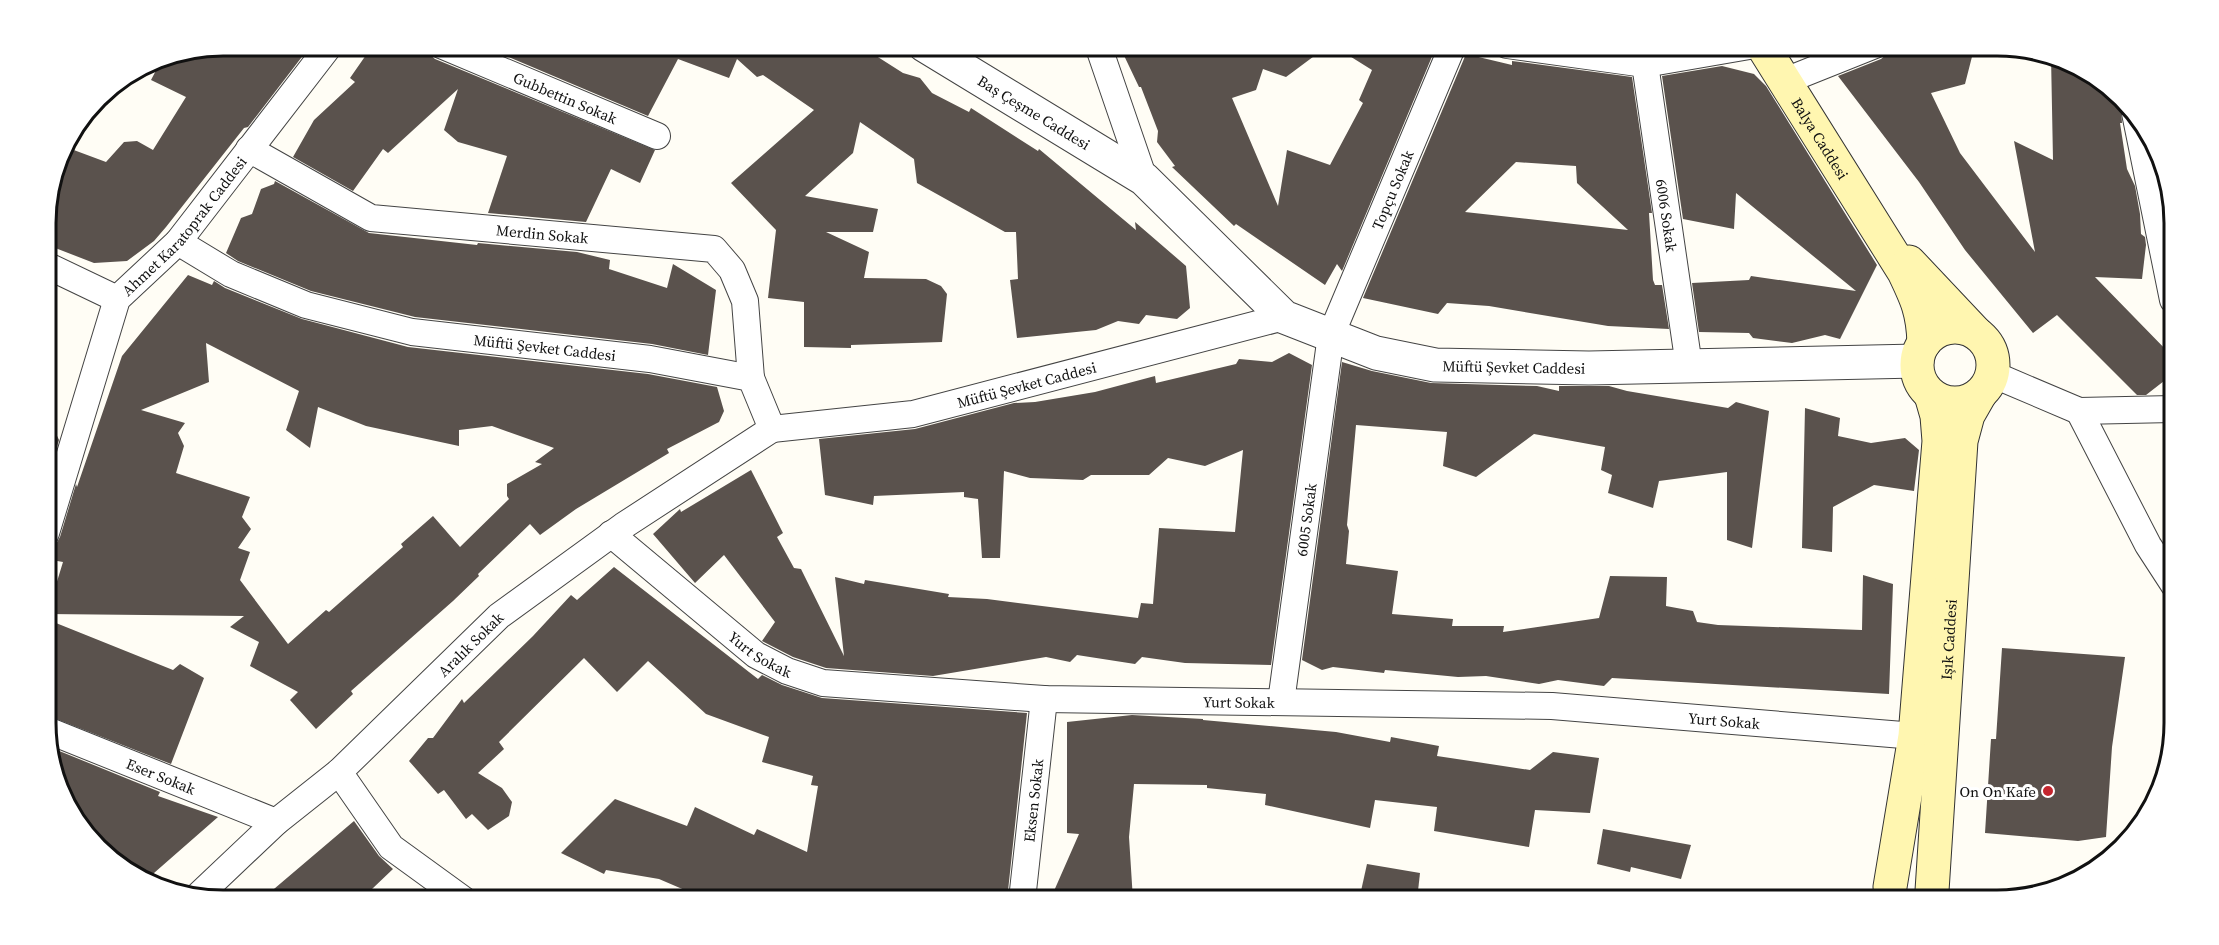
<svg xmlns="http://www.w3.org/2000/svg" width="2219" height="945" viewBox="0 0 2219 945" font-family="'Source Serif 4',serif">
  <style>
    .building { fill: #5a524d; fill-rule: evenodd }
    .lines { fill: none; stroke-linecap: round; stroke-linejoin: round }
    .minor-casing { stroke: #444; stroke-width: 28 }
    .tertiary-casing { stroke: #444; stroke-width: 35 }
    .secondary-casing { stroke: #333; stroke-width: 35 }
    .minor { stroke: #fff; stroke-width: 26 }
    .tertiary { stroke: #fff; stroke-width: 33 }
    .secondary { stroke: #fff6b0; stroke-width: 33 }
    .poi-dot { fill: #c4262e; stroke: #fff; stroke-width: 2 }
    .labels { text-anchor: middle; dominant-baseline: central; stroke-width: 6; stroke-linejoin: round; paint-order: stroke }
    .street-label { font-size: 15px; fill: #111; stroke: #fff }
    .poi-label { font-size: 15px; fill: #111; stroke: #fff; text-anchor: end }
    .rim { fill: none; stroke: #111; stroke-width: 3 }
  </style>
  <rect width="100%" height="100%" fill="#fffdf5"/>
  <g class="building">
    <polygon points="222,45 311,45 248,127 244,128 166,227 154,241 127,261 94,263 45,244 45,210 63,146 106,162 124,142 137,141 153,150 186,97 151,80 163,57"/>
    <polygon points="373,45 426,45 429,54 435,59 655,150 640,183 611,169 586,222 488,213 507,156 458,142 444,130 458,89 388,153 383,149 353,191 293,157 314,120 355,82 350,78"/>
    <polygon points="480,45 859,45 903,73 920,78 932,93 969,112 971,108 1038,151 1039,149 1136,230 1135,222 1186,266 1190,308 1177,319 1146,315 1139,324 1118,321 1096,330 1017,338 1010,280 1018,279 1016,232 1005,232 917,183 914,159 860,122 853,153 805,196 878,209 873,232 826,232 869,252 864,278 926,279 941,286 947,294 942,342 851,345 851,348 804,347 804,302 768,298 776,230 731,183 814,110 763,75 757,77 737,59 729,78 678,59 648,116"/>
    <polygon points="1119,45 1329,45 1286,77 1263,69 1256,90 1232,98 1278,206 1287,150 1330,165 1363,103 1359,100 1372,70 1332,45 1436,47 1342,271 1337,264 1325,285 1236,224 1234,226 1172,167 1175,166 1157,142 1158,131 1141,87 1139,87"/>
    <polygon points="1895,45 1975,45 1965,84 1931,93 1960,153 2035,252 2014,141 2053,160 2051,56 2064,58 2123,103 2121,109 2122,123 2120,123 2127,169 2135,186 2140,214 2141,234 2145,237 2146,245 2142,279 2095,277 2173,357 2173,374 2146,395 2137,395 2057,315 2033,333 1965,250 1919,182 1838,76 1881,59 1887,54 1890,46"/>
    <path d="M1466,54L1512,65V61L1632,77L1652,213H1649L1653,280L1655,285H1662L1669,329L1608,326L1489,306L1447,303L1438,314L1363,298ZM1516,162L1576,166L1577,183L1628,230L1465,212Z"/>
    <polygon points="1722,66 1754,74 1766,86 1877,265 1840,339 1825,335 1792,343 1753,338 1749,333 1699,332 1692,283 1749,280 1751,276 1856,291 1736,193 1734,229 1683,219 1662,76"/>
    <polygon points="275,181 369,233 477,245 478,243 577,252 610,260 609,269 667,288 673,264 716,290 708,355 652,344 415,317 311,291 238,261 226,253 241,218 252,214 261,189 274,184"/>
    <path d="M188,275L212,285L214,281L225,288L302,319L408,347L648,374L717,387L724,411L719,422L667,449L669,453L576,509L540,535L530,524L478,574L479,576L453,601L351,691L353,694L316,729L290,700L298,692L250,666L259,642L230,627L244,616L47,614L63,562L46,559V548L56,544L60,537L76,484L77,487L122,356ZM206,343L299,391L286,430L310,448L318,407L366,426L459,446V430L492,426L554,448L535,462L542,464L507,484V496L509,499L460,547L433,516L401,544L403,547L329,612L326,610L288,644L240,580L250,552L238,548L251,529L242,517L250,497L176,473L184,446L178,433L185,423L141,410L209,382Z"/>
    <polygon points="1289,353 1312,365 1271,665 1185,663 1142,657 1135,664 1077,655 1070,662 1046,657 933,676 826,668 793,657 762,641 775,622 724,555 695,583 653,534 680,509 681,512 751,470 783,533 777,537 794,568 801,569 844,656 835,577 864,584 865,580 949,594 948,597 987,599 1138,618 1141,603 1153,604 1159,528 1235,532 1243,450 1205,466 1168,458 1149,475 1091,475 1083,480 1030,478 1004,471 1000,558 982,558 978,499 964,497 964,492 874,496 873,505 825,495 819,439 915,429 1014,403 1035,402 1095,392 1155,376 1156,383 1236,364 1239,359 1272,362"/>
    <polygon points="1342,362 1372,371 1431,383 1537,386 1559,391 1559,386 1609,386 1627,391 1728,408 1736,402 1769,411 1752,548 1727,540 1727,472 1659,481 1653,508 1608,493 1612,475 1601,470 1605,447 1534,434 1476,477 1443,466 1447,432 1356,425 1347,525 1349,531 1346,564 1398,571 1392,614 1453,619 1452,626 1504,626 1503,632 1599,618 1610,576 1667,577 1666,606 1693,611 1697,622 1718,625 1862,630 1863,575 1893,584 1889,694 1612,678 1604,686 1558,680 1539,684 1486,676 1458,677 1385,670 1384,673 1333,667 1322,670 1302,660"/>
    <polygon points="1805,408 1840,418 1838,436 1871,443 1905,438 1919,450 1914,491 1874,485 1833,507 1832,552 1802,548"/>
    <polygon points="46,412 59,440 46,481"/>
    <polygon points="614,567 758,679 762,675 782,685 822,698 1027,713 1007,900 708,900 659,879 606,870 604,874 561,853 615,799 687,826 695,807 754,835 757,829 807,852 818,786 811,785 813,776 762,762 769,737 706,714 648,661 617,692 584,658 499,742 504,749 478,773 502,788 512,802 509,816 488,830 472,814 466,819 444,790 438,794 409,761 428,738 433,738 462,699 464,703 533,636 571,595 577,600"/>
    <polygon points="46,619 173,670 180,664 204,678 171,764 46,715"/>
    <polygon points="2002,648 2125,657 2112,747 2106,837 2078,841 1985,833 1991,739 1996,739"/>
    <polygon points="1132,715 1203,719 1203,720 1336,732 1390,742 1391,737 1439,746 1437,756 1530,770 1553,752 1599,758 1590,813 1535,810 1529,847 1434,831 1437,807 1375,800 1370,828 1265,805 1266,794 1207,788 1207,785 1134,784 1129,837 1133,900 1050,900 1079,834 1067,833 1067,722"/>
    <polygon points="47,746 160,792 158,796 218,817 146,880 82,830"/>
    <polygon points="354,821 379,856 393,869 372,889 380,900 261,900"/>
    <polygon points="1603,829 1691,845 1681,879 1631,867 1630,872 1597,864"/>
    <polygon points="1367,864 1420,873 1417,900 1359,900"/>
  </g>
  <g class="lines">
    <defs>
      <g id="minor">
        <path id="s1" d="M441,45L657,136"/>
        <polyline points="1098,45 1144,179"/>
        <polyline points="1507,45 1645,64 1755,45"/>
        <path id="s2" d="M1645,64L1689,366"/>
        <polyline points="1785,81 1875,45"/>
        <polyline points="2135,113 2173,300"/>
        <path id="s3" d="M249,149L371,218L714,249L732,270L745,301L751,378"/>
        <path id="s4" d="M178,242L231,274L306,305L412,332L650,359L751,378L772,429L913,414L1284,317"/>
        <polyline points="46,265 117,299"/>
        <polyline points="1992,374 2079,411 2173,409"/>
        <polyline points="2079,411 2148,545 2174,585"/>
        <path id="s5" d="M46,533L117,299L178,242L330,45"/>
        <path id="s6" d="M611,534L756,655L787,671L823,683L1044,699L1552,706L1915,736"/>
        <path id="s7" d="M1281,702L1331,335L1453,45"/>
        <path id="s8" d="M47,730L276,822"/>
        <polyline points="339,772 391,847 464,900"/>
        <path id="s9" d="M199,895L276,822L339,772L499,616L623,526L772,429"/>
        <path id="s10" d="M1022,900L1044,699"/>
      </g>
      <g id="tertiary">
        <path id="s11" d="M924,45L1144,179L1284,317L1376,353L1435,365L1589,368L1917,361"/>
      </g>
      <g id="secondary">
        <path id="s12" d="M1762,45L1904,272C1917,299 1923,312 1924,343"/>
        <polyline points="1909,262 1976,333"/>
        <circle cx="1955" cy="365" r="38"/>
        <polyline points="1890,887 1915,736 1939,441 1937,416 1931,395"/>
        <path id="s13" d="M1932,891L1961,441L1968,415L1980,394"/>
      </g>
    </defs>
    <use href="#minor" class="minor-casing"/>
    <use href="#tertiary" class="tertiary-casing"/>
    <use href="#secondary" class="secondary-casing"/>
    <use href="#minor" class="minor"/>
    <use href="#tertiary" class="tertiary"/>
    <use href="#secondary" class="secondary"/>
  </g>
  <circle class="poi-dot" cx="2048" cy="791" r="6"/>
  <g class="labels">
    <g class="street-label">
      <text stroke="none"><textPath href="#s1" startOffset="135">Gubbettin Sokak</textPath></text>
      <text stroke="none"><textPath href="#s11" startOffset="129">Baş Çeşme Caddesi</textPath></text>
      <text stroke="none"><textPath href="#s12" startOffset="110">Balya Caddesi</textPath></text>
      <text stroke="none"><textPath href="#s7" startOffset="528">Topçu Sokak</textPath></text>
      <text stroke="none"><textPath href="#s2" startOffset="153">6006 Sokak</textPath></text>
      <text stroke="none"><textPath href="#s5" startOffset="344">Ahmet Karatoprak Caddesi</textPath></text>
      <text stroke="none"><textPath href="#s3" startOffset="312">Merdin Sokak</textPath></text>
      <text stroke="none"><textPath href="#s4" startOffset="386">Müftü Şevket Caddesi</textPath></text>
      <text stroke="none"><textPath href="#s11" startOffset="692">Müftü Şevket Caddesi</textPath></text>
      <text stroke="none"><textPath href="#s4" startOffset="909">Müftü Şevket Caddesi</textPath></text>
      <text stroke="none"><textPath href="#s7" startOffset="184">6005 Sokak</textPath></text>
      <text stroke="none"><textPath href="#s13" startOffset="252">Işık Caddesi</textPath></text>
      <text stroke="none"><textPath href="#s9" startOffset="370">Aralık Sokak</textPath></text>
      <text stroke="none"><textPath href="#s6" startOffset="192">Yurt Sokak</textPath></text>
      <text stroke="none"><textPath href="#s6" startOffset="678">Yurt Sokak</textPath></text>
      <text stroke="none"><textPath href="#s6" startOffset="1164">Yurt Sokak</textPath></text>
      <text stroke="none"><textPath href="#s8" startOffset="123">Eser Sokak</textPath></text>
      <text stroke="none"><textPath href="#s10" startOffset="100">Eksen Sokak</textPath></text>
    </g>
    <g class="poi-label">
      <text x="2036" y="791">On On Kafe</text>
    </g>
  </g>
  <path d="M0 0H2219V945H0ZM223 56H1997A167 167 0 0 1 2164 223V723A167 167 0 0 1 1997 890H223A167 167 0 0 1 56 723V223A167 167 0 0 1 223 56Z" fill="#fff" fill-rule="evenodd"/>
  <path class="rim" d="M223 56H1997A167 167 0 0 1 2164 223V723A167 167 0 0 1 1997 890H223A167 167 0 0 1 56 723V223A167 167 0 0 1 223 56Z"/>
</svg>
